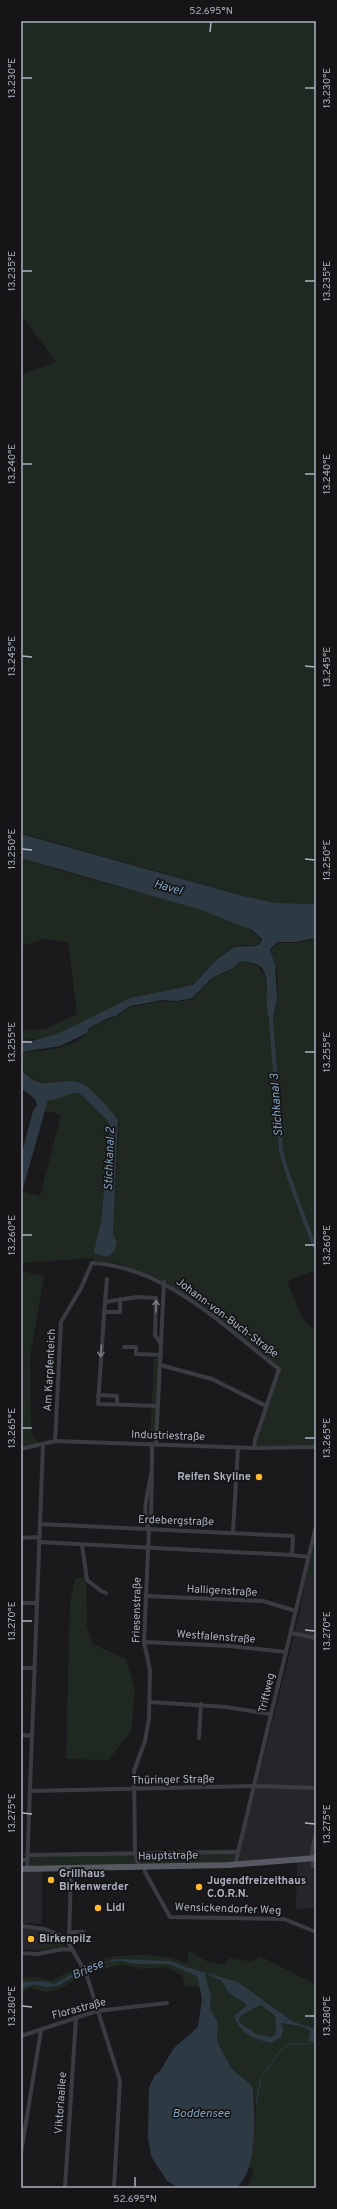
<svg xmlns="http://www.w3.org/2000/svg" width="337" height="2209" viewBox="0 0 337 2209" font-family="Overpass,sans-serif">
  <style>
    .built { fill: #26262a }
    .green { fill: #1f2921 }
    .water { fill: #2e3a43; fill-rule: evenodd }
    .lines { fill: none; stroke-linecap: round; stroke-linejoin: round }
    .stream { stroke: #2e3a43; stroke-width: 1 }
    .canal { stroke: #2e3a43; stroke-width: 4 }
    .street { stroke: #3b3c42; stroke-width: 4 }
    .primary { stroke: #575962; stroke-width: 6 }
    .oneway { stroke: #797c86 }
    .ticks { fill: none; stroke: #acb1bd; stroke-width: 1.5 }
    .poi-dot { fill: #ffba30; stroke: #151518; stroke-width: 1.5 }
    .labels { text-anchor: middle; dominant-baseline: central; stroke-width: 3.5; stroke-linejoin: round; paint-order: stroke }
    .street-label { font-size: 11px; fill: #acb1bd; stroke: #151518 }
    .poi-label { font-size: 11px; font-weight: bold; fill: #acb1bd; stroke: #151518; text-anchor: start }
    .water-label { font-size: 12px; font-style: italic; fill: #809fbb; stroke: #151518 }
    .neatline { fill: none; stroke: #acb1bd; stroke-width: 1.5 }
    .ticks-label { font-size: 10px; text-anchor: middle; fill: #acb1bd }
  </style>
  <rect width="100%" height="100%" fill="#1a1a1d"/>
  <g class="built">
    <polygon points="306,1576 316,1579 316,1855 237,1862 300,1612"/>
    <polygon points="316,1861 316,1908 296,1909 297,1862"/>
    <polygon points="42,1871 42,1924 21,1923 21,1872"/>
    <polygon points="21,1927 42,1929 40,1950 21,1949"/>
  </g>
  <g class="green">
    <polygon points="21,21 316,21 316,904 276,903 244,896 21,833 21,375 56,362 21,315"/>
    <path d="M21,858C51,867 81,877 112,885C133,891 260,921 261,942L255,945L234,946L216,959L193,985L130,998L63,1032L45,1038L21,1040V1030L45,1029L77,1014L68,942L44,939L21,946Z"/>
    <polygon points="316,939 316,1248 288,1172 280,1141 272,1025 278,999 277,974 271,950 279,943 296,943"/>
    <path d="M241,961L258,966L265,976L271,1025L279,1151L316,1258V1270L287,1281L302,1318L316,1332V1445L256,1446L278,1367L188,1297L164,1281L116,1263L93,1262V1258L21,1263V1195L22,1191L40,1196L61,1115L45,1110L48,1100C59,1101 67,1092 79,1093L107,1120L110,1126L101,1222L97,1234L117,1242L113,1234L119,1126L118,1120L83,1083C57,1084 38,1089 21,1067V1053C40,1051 80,1049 89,1029L110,1018L116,1017L130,1007L163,1001L178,1002L193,999L212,979L234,968Z"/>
    <polygon points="21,1271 44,1276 30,1357 31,1434 39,1444 21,1448"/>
    <polygon points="154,1358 159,1358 156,1439 150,1438"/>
    <polygon points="315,1540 316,1540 316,1579 306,1576"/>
    <polygon points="86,1577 87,1626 93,1644 126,1659 135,1690 131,1732 108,1760 66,1759 70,1603 75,1578"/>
    <polygon points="239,1849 237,1862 140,1865 136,1851"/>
    <polygon points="135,1851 138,1865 29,1867 29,1853"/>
    <polygon points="42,1929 55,1934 63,1940 63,1948 40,1950"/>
    <path d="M188,1950L208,1962L225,1965L229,1958L252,1962L260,1956L316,1985V2039H314V2028L292,2021L238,1982L190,1968L171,1961L108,1960L75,1972L54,1984L41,1981L21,1982V1978L38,1977L52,1981C84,1961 105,1955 143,1955C163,1956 170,1956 188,1964Z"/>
    <polygon points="121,1961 137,1964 168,1964 198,1976 200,1987 185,1986 182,1975 166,1967 138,1969 131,1966 119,1965 83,1975 58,1990 45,1992 30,1988 21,1993 23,1986 58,1986 82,1972 109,1962"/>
    <path d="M205,1973L222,1981L228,1992L247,2005L234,2016C240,2034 254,2039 271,2043L281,2037V2023L304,2027L310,2030L308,2041L316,2044V2188H248L254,2169L249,2167L255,2133L256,2105L254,2096L231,2068L217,2041L218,2022L210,2009L211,1997Z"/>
    <polygon points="261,2005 275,2016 276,2035 273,2037 256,2034 239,2022 240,2016"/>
  </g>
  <g class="water">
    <path d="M21,834L243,896L276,903L316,904V938L295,942H278L270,949L275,965L277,999L272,1024C261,1011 273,979 261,967C257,963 247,962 241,961L233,968L212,978L192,998L178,1001L163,1000L130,1006L116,1016L110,1017L89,1028L87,1033L60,1046L21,1052V1040L32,1041L57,1034L130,998L193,985L216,960L234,947L255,946L260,944L262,939L252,930L201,910L21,858Z"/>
    <path d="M21,1069C43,1095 57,1076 81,1083C89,1085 113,1112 118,1120L113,1234L117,1242L114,1252L107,1257L94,1253L98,1232L101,1222L110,1126L107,1120L79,1093C67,1092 59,1101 48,1100L21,1195V1156L33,1111L37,1105L35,1099L21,1088Z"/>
    <path d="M115,1959L171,1961L190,1968L238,1982L292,2021L315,2029L316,2044L308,2041L310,2030L304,2027L281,2023L283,2031L281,2037L271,2043C254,2039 240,2034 234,2016L247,2005L228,1992L222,1981L205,1973L211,1997L210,2009L218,2022L217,2041L231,2068L252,2086C256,2110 258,2172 236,2188H179L167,2181L151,2156L148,2138L149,2087L155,2075L160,2071L174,2048L198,2027L202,1998L197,1976L168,1964H137L121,1961L109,1962L82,1972L58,1986L47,1987L34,1985L21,1988V1982L41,1981L54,1984L75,1972ZM261,2005L275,2016L276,2034L272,2037L256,2034L239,2022L240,2016Z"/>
  </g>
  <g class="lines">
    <polyline class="stream" points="256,2105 261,2077 281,2050 291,2044 308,2044 311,2041"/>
    <polyline class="canal" points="271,1020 281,1151 287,1172 316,1251"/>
    <g class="street">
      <polyline points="105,1302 107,1279"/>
      <polyline points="104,1312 120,1312 120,1299"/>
      <polyline points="124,1347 136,1347 136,1354 161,1355"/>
      <polyline points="160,1365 212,1379 266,1406"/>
      <polyline points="98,1395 117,1396 117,1404"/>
      <polyline points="158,1406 98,1404 105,1302 137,1297 156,1298 155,1335 161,1344"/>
      <path d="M55,1441L61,1322L81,1288L92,1263C166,1267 223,1326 279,1369L255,1440L254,1448"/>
      <polyline points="156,1444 164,1282"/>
      <polyline points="21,1449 55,1441 254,1448 316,1447"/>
      <polyline points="151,1514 152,1475"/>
      <polyline points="40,1524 293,1536 292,1555"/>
      <polyline points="233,1532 238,1448"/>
      <polyline points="21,1538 39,1537"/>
      <polyline points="39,1542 292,1555 309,1557"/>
      <polyline points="82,1545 87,1580 101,1591 106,1593"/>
      <polyline points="146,1596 263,1601 296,1611"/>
      <polyline points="21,1603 37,1603"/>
      <polyline points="291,1633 316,1638"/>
      <polyline points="144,1642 230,1646 286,1652"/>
      <polyline points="21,1668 34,1668"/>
      <polyline points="150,1702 226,1707 271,1714"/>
      <polyline points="21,1735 32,1736"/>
      <polyline points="199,1738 201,1704"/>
      <polyline points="30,1791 255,1786 316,1788"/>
      <polyline points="316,1832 312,1852 313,1866 316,1866"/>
      <polyline points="27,1855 237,1852"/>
      <polyline points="21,1860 27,1860"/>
      <polyline points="235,1865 316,1526"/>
      <path d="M139,1867L135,1853L134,1771L145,1741L149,1718L150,1670L144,1642L149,1529C140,1511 150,1487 152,1469C152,1461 152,1452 152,1444"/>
      <polyline points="145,1867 145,1872 170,1917 284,1919 316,1932"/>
      <polyline points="71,1868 69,1944 86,1973 120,2081 114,2188"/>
      <polyline points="27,1869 43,1444"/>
      <polyline points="21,1926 45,1929 69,1939"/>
      <polyline points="69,1932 84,1932"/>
      <polyline points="21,1953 37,1954 64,1949 73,1950"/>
      <polyline points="21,2036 97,2011 167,2003"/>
      <polyline points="21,2153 41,2030"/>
      <polyline points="65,2188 76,2018"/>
    </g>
    <polyline class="primary" points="21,1869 229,1865 316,1858"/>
  </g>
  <defs><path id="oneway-shaft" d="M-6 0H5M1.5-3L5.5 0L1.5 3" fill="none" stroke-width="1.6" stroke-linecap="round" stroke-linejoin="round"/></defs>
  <g class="oneway">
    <use href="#oneway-shaft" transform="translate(156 1306) rotate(-88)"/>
    <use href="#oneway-shaft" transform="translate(101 1351) rotate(94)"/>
  </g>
  <path class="ticks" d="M210,32L211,22M22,78H32M305,88H315M22,271H32M305,281H315M22,464H32M305,474H315M22,656L32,657M305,666L315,667M22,849L32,850M305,859L315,860M22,1042H32M305,1052H315M22,1235H32M305,1245H315M22,1428H32M305,1438H315M22,1621H32M305,1630L315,1631M22,1813L32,1814M305,1823L315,1824M22,2006L32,2007M305,2016H315M135,2187V2177"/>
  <g class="poi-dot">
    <circle cx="259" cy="1477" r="4"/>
    <circle cx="51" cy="1880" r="4"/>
    <circle cx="199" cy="1887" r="4"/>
    <circle cx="98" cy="1908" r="4"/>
    <circle cx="31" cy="1939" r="4"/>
  </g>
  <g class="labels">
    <g class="street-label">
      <text transform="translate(227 1318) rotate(37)">Johann-von-Buch-Straße</text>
      <text transform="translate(50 1370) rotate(-87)">Am Karpfenteich</text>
      <text transform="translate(168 1436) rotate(2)">Industriestraße</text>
      <text transform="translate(176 1521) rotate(2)">Erdebergstraße</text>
      <text transform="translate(222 1591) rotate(3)">Halligenstraße</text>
      <text transform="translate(137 1610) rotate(-89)">Friesenstraße</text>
      <text transform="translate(216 1637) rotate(4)">Westfalenstraße</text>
      <text transform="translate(267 1693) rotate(-77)">Triftweg</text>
      <text transform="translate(173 1780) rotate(-1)">Thüringer Straße</text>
      <text transform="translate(168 1856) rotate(-1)">Hauptstraße</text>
      <text transform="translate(228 1909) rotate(2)">Wensickendorfer Weg</text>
      <text transform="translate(79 2009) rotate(-15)">Florastraße</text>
      <text transform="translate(61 2103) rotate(-86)">Viktoriaallee</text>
    </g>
    <g class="poi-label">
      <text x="251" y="1477" text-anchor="end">Reifen Skyline</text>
      <text x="59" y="1874">Grillhaus<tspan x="59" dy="13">Birkenwerder</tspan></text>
      <text x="207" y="1881">Jugendfreizeithaus<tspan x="207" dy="13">C.O.R.N.</tspan></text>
      <text x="106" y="1908">Lidl</text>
      <text x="39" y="1939">Birkenpilz</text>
    </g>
    <g class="water-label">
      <text transform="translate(168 888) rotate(16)">Havel</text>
      <text transform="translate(277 1105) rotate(-94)">Stichkanal 3</text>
      <text transform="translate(110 1159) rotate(-88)">Stichkanal 2</text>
      <text transform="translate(88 1970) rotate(-24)">Briese</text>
      <text x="201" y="2114">Boddensee</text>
    </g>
  </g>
  <rect width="337" height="2209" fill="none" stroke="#151518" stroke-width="44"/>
  <rect x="22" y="22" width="293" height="2165" class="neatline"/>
  <g class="ticks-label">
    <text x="211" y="14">52.695°N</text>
    <text transform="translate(11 78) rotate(-90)" y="4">13.230°E</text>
    <text transform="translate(326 88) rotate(-90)" y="4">13.230°E</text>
    <text transform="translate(11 271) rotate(-90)" y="4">13.235°E</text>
    <text transform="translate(326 281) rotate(-90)" y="4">13.235°E</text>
    <text transform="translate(11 464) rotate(-90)" y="4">13.240°E</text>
    <text transform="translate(326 474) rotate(-90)" y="4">13.240°E</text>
    <text transform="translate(11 656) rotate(-90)" y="4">13.245°E</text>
    <text transform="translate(326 667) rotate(-90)" y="4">13.245°E</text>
    <text transform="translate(11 849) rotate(-90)" y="4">13.250°E</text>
    <text transform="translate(326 860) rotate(-90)" y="4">13.250°E</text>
    <text transform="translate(11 1042) rotate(-90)" y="4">13.255°E</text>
    <text transform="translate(326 1052) rotate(-90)" y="4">13.255°E</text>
    <text transform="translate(11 1235) rotate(-90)" y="4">13.260°E</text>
    <text transform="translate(326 1245) rotate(-90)" y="4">13.260°E</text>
    <text transform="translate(11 1428) rotate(-90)" y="4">13.265°E</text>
    <text transform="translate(326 1438) rotate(-90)" y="4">13.265°E</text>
    <text transform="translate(11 1621) rotate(-90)" y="4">13.270°E</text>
    <text transform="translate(326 1631) rotate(-90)" y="4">13.270°E</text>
    <text transform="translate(11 1813) rotate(-90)" y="4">13.275°E</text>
    <text transform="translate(326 1824) rotate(-90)" y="4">13.275°E</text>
    <text transform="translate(11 2006) rotate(-90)" y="4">13.280°E</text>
    <text transform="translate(326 2016) rotate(-90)" y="4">13.280°E</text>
    <text x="135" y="2202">52.695°N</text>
  </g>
</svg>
